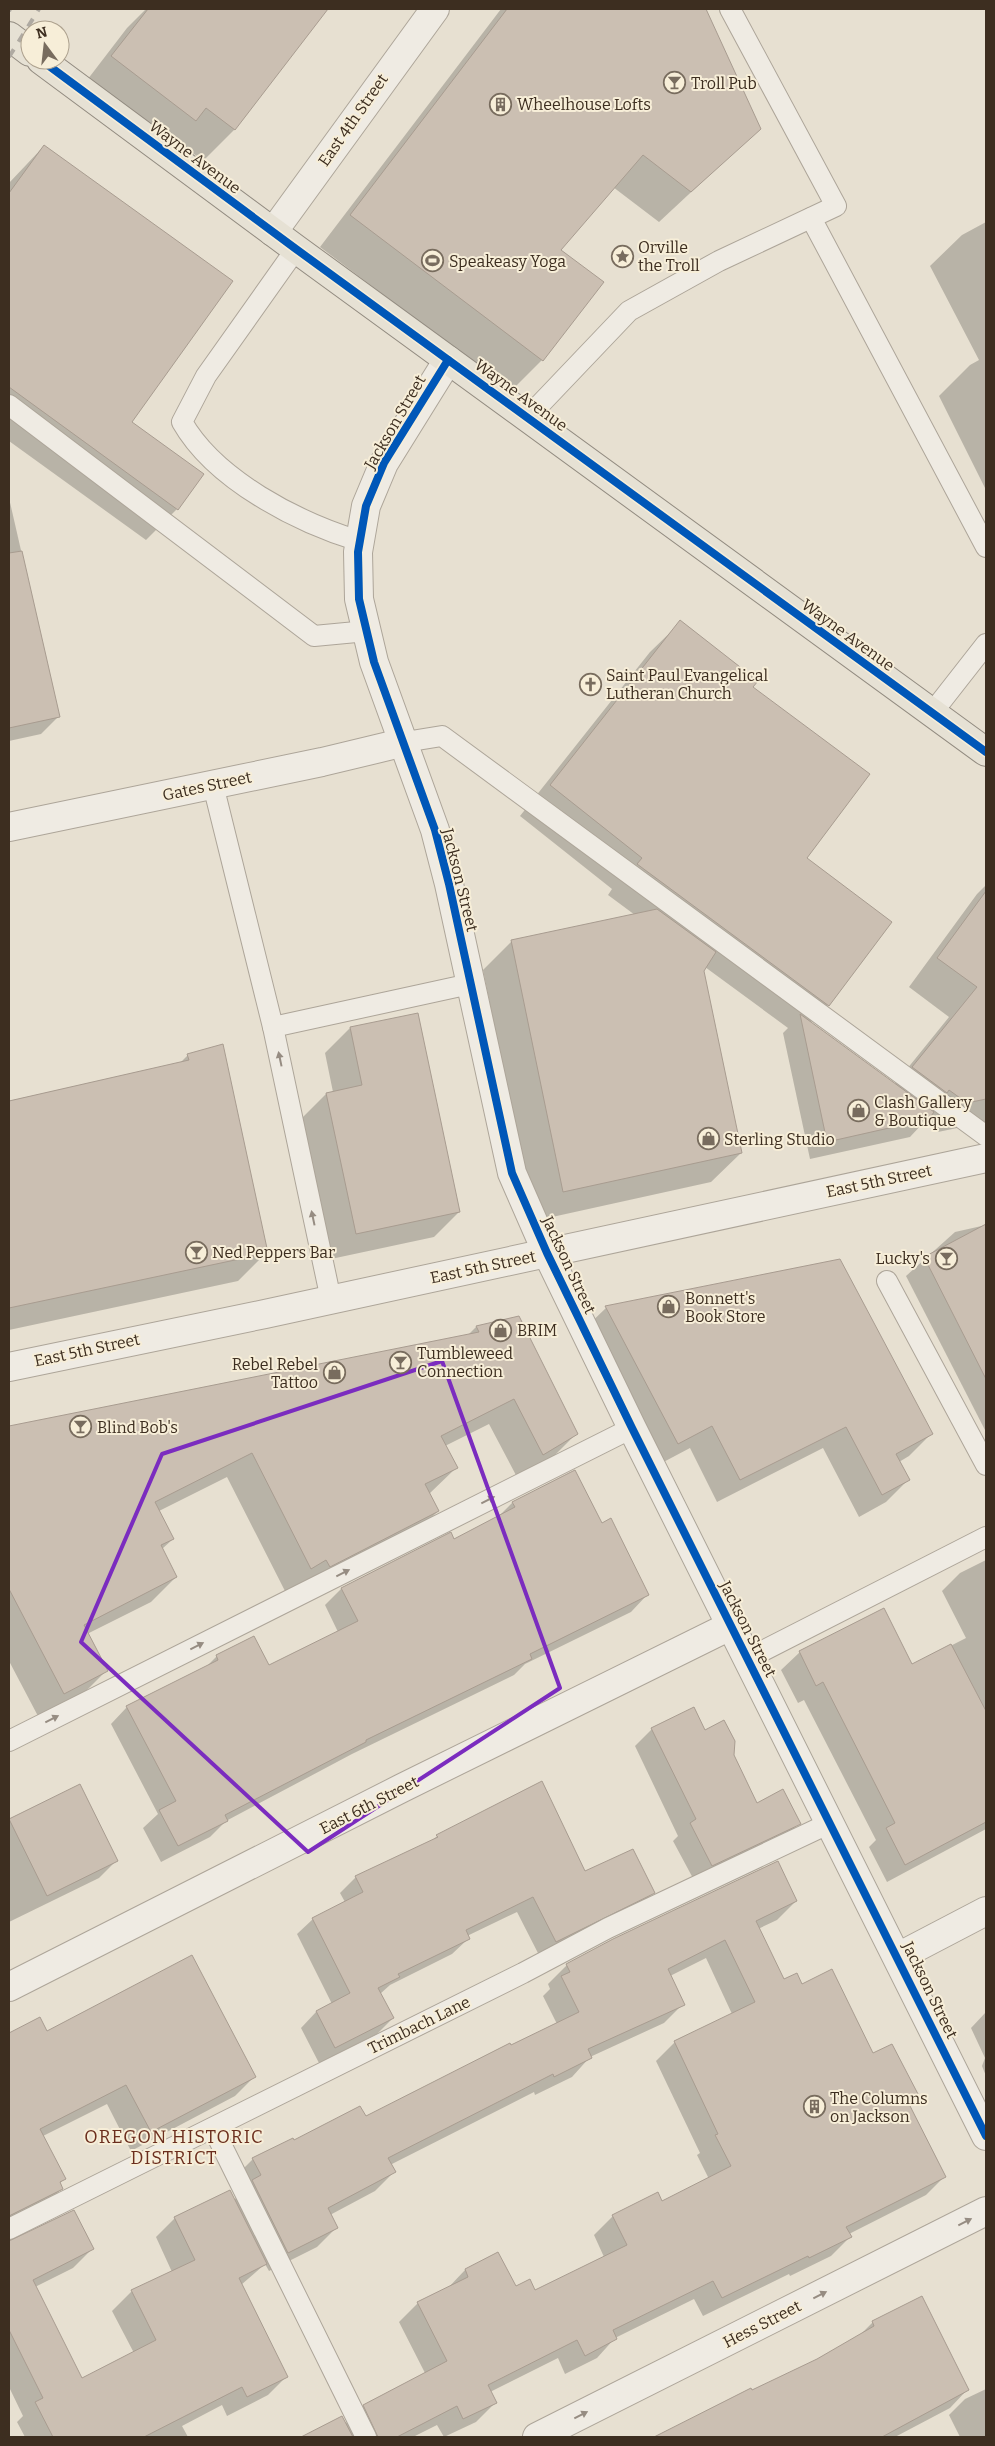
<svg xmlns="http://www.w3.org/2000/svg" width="995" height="2446" viewBox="0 0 995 2446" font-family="Bitter,serif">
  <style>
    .shadow { fill: #0003 }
    .building { fill: #cbbfb2; stroke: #a89c90 }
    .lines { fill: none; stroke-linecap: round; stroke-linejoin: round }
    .service-casing { stroke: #ada599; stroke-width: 22 }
    .minor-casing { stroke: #ada599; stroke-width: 30 }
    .tertiary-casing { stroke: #ada599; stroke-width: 30 }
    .primary-casing { stroke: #928b80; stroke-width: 30 }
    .service { stroke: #efebe3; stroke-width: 20 }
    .minor { stroke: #efebe3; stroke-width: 28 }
    .tertiary { stroke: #efebe3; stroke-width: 28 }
    .primary { stroke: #e6e1d4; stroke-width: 28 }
    .rail { stroke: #afaaa2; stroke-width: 4; stroke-dasharray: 9 9; stroke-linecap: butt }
    .cycleway-casing { stroke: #f7eed8; stroke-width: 11 }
    .cycleway { stroke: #0057b8; stroke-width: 8 }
    .oneway { fill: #968c82 }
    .marked { fill: none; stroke: #7b2cbf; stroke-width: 4; stroke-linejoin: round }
    .labels { text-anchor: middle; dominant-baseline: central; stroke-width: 4; stroke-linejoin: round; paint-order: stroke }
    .poi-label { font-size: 16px; fill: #3d2e20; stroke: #f7eed8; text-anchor: start }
    .street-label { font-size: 16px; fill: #3d2e20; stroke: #f7eed8 }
    .neighbourhood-label { font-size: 18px; letter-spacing: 1px; fill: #6b2e1e; stroke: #f7eed8 }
  </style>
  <rect width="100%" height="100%" fill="#e7e0d1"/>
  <g class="shadow">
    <polygon points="146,9 327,9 234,130 203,161 176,140 164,152 81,88 127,28"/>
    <polygon points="501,9 702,9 706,12 760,128 659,222 613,187 559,250 542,360 511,391 320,247"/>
    <polygon points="44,146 130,422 177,509 146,540 9,441 9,183"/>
    <polygon points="986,222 986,490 939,396 970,365 979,360 930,266 962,235"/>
    <polygon points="9,498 59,716 41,734 9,741"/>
    <polygon points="681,622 751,687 805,859 828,1005 810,1023 894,1085 949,1017 909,987 977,894 986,885 986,1122 938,1132 924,1122 910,1137 810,1159 783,1033 788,1028 705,967 703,971 741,1153 711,1182 534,1221 483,970 512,941 635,915 608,895 612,889 520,816 650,652"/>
    <polygon points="350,1028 459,1212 434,1237 331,1259 301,1119 326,1094 333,1092 325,1053"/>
    <polygon points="188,1055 266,1253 238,1281 9,1330 9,1101 180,1063"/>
    <polygon points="986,1225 986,1432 906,1276 955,1232"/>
    <polygon points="840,1261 931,1434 909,1456 899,1462 908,1480 886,1502 859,1517 823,1448 717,1502 690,1448 656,1466 583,1330 606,1308"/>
    <polygon points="519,1318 576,1434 551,1459 518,1479 489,1424 445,1446 456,1468 429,1494 438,1511 413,1536 286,1593 227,1477 159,1511 173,1539 162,1549 176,1577 151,1602 87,1634 106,1671 81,1696 39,1718 9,1661 9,1430 468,1335 476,1327"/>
    <polygon points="512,1503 601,1525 647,1595 631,1612 525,1664 514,1675 352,1754 226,1821 210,1837 161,1862 143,1828 158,1814 111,1724 127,1707 206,1667 217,1656 269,1666 338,1632 325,1605 341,1589 450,1534 453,1540 498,1517"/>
    <polygon points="986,1560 986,1829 887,1882 869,1847 876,1840 804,1700 798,1703 781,1670 800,1652 911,1666 966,1638 942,1591 960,1573"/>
    <polygon points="652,1729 705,1732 733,1755 756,1804 799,1823 782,1841 695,1882 673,1841 678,1836 635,1746"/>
    <polygon points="79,1786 116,1861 99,1878 9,1922 9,1820"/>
    <polygon points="437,1836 653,1893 637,1908 540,1957 517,1912 467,1936 468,1939 452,1954 390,1985 380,1994 393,2018 377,2034 319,2063 301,2028 316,2012 332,2004 297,1934 313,1919 345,1902 340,1893 356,1877 432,1841"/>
    <polygon points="796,1901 777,1920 758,1929 783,1980 802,1985 873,2055 916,2094 908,2103 945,2176 926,2195 849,2234 850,2237 831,2256 790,2276 789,2274 703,2316 694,2299 615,2338 597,2358 565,2374 558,2358 490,2392 495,2403 476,2422 444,2437 437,2425 413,2437 304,2437 342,2417 345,2424 364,2406 425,2373 399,2322 418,2303 447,2289 465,2270 497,2254 515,2288 535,2292 604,2257 594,2235 613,2216 662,2203 709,2179 697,2155 700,2153 656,2061 675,2042 732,2014 706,1958 670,1976 683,2004 664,2023 590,2057 572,2077 535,2095 534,2092 390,2165 394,2172 375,2191 330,2215 336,2228 317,2247 269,2271 265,2264 241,2285 287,2376 268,2395 227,2416 222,2405 182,2426 188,2437 25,2437 17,2422 23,2416 9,2387 9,2241 92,2249 73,2268 35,2287 82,2380 134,2353 112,2311 131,2292 172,2272 156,2237 175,2218 234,2200 241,2193 234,2178 253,2159 292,2139 294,2142 365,2117 557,2024 543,1996 550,1989 548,1984 567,1965"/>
    <polygon points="986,2012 986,2076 982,2066 985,2058 971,2028"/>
    <polygon points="40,2019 47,2033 254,2077 235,2096 131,2151 107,2104 43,2136 64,2179 59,2184 62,2188 43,2208 9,2224 9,2035"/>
    <polygon points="873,2322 967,2390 950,2408 895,2437 658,2437 750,2390 752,2392 817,2360 859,2336"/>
    <polygon points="986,2389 986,2437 960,2437 949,2415 965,2399"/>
  </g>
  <g class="building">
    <polygon points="148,9 328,9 235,130 206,108 196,121 111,56"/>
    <polygon points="507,9 706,9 761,129 691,192 643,155 561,250 604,282 543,361 350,215"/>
    <polygon points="44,145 233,281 132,422 204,474 178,510 9,387 9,193"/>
    <polygon points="22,551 60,717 9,728 9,553"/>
    <polygon points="680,620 758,681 753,687 870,774 807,858 892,922 829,1006 637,864 642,858 550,785"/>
    <polygon points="986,891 986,1099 967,1103 949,1090 947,1093 912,1067 977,987 937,958"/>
    <polygon points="657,909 716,952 704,971 742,1153 563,1192 511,940"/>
    <polygon points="418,1013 460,1212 356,1234 326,1093 362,1085 350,1027"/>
    <polygon points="800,1014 934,1112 929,1119 827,1142"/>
    <polygon points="223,1044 268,1253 9,1308 9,1101 189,1060 187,1054"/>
    <polygon points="986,1224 986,1379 924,1257"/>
    <polygon points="840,1259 933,1434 896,1454 910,1480 882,1495 846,1427 740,1480 712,1426 678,1444 605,1306"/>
    <polygon points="519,1316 578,1434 543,1455 514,1399 441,1436 458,1468 425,1484 439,1511 330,1567 326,1560 311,1569 252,1453 155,1502 174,1539 161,1545 177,1577 84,1625 108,1671 64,1694 9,1589 9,1426 479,1332 476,1326"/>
    <polygon points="575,1470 602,1523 611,1518 649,1595 530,1654 532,1659 366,1740 366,1742 225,1815 228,1821 178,1846 159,1810 176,1801 126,1706 218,1660 216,1655 254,1636 269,1665 358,1621 341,1588 451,1532 454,1539 515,1507 512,1502"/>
    <polygon points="884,1608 912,1664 951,1644 986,1711 986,1822 905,1865 886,1828 895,1823 823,1682 816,1686 799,1651"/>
    <polygon points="694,1707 705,1730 724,1720 735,1741 734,1755 757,1803 783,1789 801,1824 712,1866 690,1823 696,1819 651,1728"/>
    <polygon points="542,1781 585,1871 633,1849 655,1893 556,1942 533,1897 466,1930 470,1939 398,1974 400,1977 378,1988 394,2018 335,2048 316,2011 350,1993 312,1918 363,1892 355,1876 438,1837 436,1835"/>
    <polygon points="80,1784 118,1861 47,1896 9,1819"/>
    <polygon points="778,1861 797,1901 756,1921 784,1979 797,1973 802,1984 832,1969 873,2053 892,2044 918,2094 907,2100 946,2177 846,2227 852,2237 809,2258 808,2256 722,2298 713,2281 613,2330 617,2339 585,2356 577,2340 488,2385 497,2403 463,2419 457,2406 397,2437 378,2437 363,2405 447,2361 417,2302 468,2277 465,2269 498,2252 516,2286 530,2279 535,2290 627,2245 612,2215 658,2192 662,2201 731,2166 715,2135 718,2134 674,2041 755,2002 725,1940 668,1969 685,2005 588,2049 592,2058 554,2077 553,2074 388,2158 396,2172 328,2208 338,2228 288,2253 252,2180 261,2175 252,2158 293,2138 294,2140 360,2106 366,2116 510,2043 511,2045 579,2012 561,1976 570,1972 566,1964 613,1939"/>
    <polygon points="192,1955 256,2077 151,2132 126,2085 40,2129 66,2179 60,2182 63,2189 9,2216 9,2033 40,2017 47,2031"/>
    <polygon points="230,2190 267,2264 239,2278 288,2377 247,2397 242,2387 144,2437 53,2437 35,2402 43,2398 9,2330 9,2241 74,2210 94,2249 33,2280 82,2378 156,2340 131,2290 195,2260 174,2217"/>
    <polygon points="922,2296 969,2390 882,2437 654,2437 751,2388 752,2390 817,2359 874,2326 872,2321"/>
    <polygon points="342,2416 353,2437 301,2437"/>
  </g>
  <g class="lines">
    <defs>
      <g id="service">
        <polyline points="811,218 986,547"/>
        <path d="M296,249L206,376L182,422C215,480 297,522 359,541"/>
        <polyline points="9,405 314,636 367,631"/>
        <polyline points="528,417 629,311 719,261 836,206 730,9"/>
        <polyline points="932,713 986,644"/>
        <polyline points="405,742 442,736 986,1136"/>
        <polyline points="213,785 273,1027 331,1300"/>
        <polyline points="273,1027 470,984"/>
        <polyline points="887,1281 986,1465"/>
        <polyline points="747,1659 986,1537"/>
        <polyline points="9,1741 632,1428"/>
        <polyline points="213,2128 366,2437"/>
        <polyline points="9,2229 523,1973 608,1928 830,1823"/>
      </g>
      <g id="minor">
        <polyline points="273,232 435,9"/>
        <polyline points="448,360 384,463 366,506 358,552 359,599 374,662 435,830 449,884 512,1173 547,1253 632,1428 986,2136"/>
        <polyline points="9,827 322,762 405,742"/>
        <polyline points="898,1957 986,1911"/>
        <polyline points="9,1987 402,1788 730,1626"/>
        <polyline points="537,2437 986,2211"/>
      </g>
      <polyline id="tertiary" points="9,1367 265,1314 986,1158"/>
      <g id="primary">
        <polyline points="9,36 30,52"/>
        <polyline points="41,60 296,249 986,752"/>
      </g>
    </defs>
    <use href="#service" class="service-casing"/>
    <use href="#minor" class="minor-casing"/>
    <use href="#tertiary" class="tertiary-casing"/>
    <use href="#primary" class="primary-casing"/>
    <use href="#service" class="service"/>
    <use href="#minor" class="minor"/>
    <use href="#tertiary" class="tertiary"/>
    <use href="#primary" class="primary"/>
    <g class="rail">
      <polyline points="9,11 10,9"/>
      <polyline points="9,57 39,9"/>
    </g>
    <defs>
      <g id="cycleway">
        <polyline points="41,60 296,249 986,752"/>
        <polyline points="448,360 384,463 366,506 358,552 359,599 374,662 435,830 449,884 512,1173 547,1253 632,1428 986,2136"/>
      </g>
    </defs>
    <use href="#cycleway" class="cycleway-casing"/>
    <use href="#cycleway" class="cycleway"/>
  </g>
  <defs><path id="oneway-solid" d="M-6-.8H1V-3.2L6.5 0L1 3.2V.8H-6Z" transform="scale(1.25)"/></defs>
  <g class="oneway">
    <use href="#oneway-solid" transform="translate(280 1059) rotate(-102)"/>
    <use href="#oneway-solid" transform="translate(313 1218) rotate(-102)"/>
    <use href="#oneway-solid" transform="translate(488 1500) rotate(-27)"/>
    <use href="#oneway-solid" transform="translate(343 1573) rotate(-27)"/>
    <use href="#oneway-solid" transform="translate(197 1646) rotate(-27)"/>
    <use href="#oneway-solid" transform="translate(52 1719) rotate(-27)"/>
    <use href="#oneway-solid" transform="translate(965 2222) rotate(-27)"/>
    <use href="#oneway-solid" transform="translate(820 2295) rotate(-27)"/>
    <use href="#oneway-solid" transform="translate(581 2415) rotate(-27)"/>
  </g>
  <path class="marked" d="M442,1361L560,1688L308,1852L81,1642L162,1454Z"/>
  <defs>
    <symbol id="bar-ring" viewBox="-11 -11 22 22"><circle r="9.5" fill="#f7eed8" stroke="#786c5e" stroke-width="1.5"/><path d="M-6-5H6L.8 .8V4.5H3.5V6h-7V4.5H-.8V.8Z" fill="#786c5e"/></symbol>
    <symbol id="building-ring" viewBox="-11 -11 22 22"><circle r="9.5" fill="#f7eed8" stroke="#786c5e" stroke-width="1.5"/><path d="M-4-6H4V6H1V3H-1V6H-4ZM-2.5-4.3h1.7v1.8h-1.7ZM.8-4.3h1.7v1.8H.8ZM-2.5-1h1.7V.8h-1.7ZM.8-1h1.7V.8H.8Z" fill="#786c5e"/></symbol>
    <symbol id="sight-ring" viewBox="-11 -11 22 22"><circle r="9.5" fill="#f7eed8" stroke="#786c5e" stroke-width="1.5"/><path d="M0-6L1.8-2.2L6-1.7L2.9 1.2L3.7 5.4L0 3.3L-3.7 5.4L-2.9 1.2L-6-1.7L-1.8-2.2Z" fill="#786c5e"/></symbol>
    <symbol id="stadium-ring" viewBox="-11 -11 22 22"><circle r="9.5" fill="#f7eed8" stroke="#786c5e" stroke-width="1.5"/><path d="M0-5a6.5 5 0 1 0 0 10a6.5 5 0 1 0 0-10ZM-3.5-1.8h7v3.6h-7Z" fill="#786c5e"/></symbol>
    <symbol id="church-ring" viewBox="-11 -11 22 22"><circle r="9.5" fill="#f7eed8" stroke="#786c5e" stroke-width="1.5"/><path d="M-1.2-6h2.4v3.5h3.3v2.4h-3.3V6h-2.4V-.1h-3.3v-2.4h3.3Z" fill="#786c5e"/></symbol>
    <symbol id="shop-ring" viewBox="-11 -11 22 22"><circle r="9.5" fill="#f7eed8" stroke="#786c5e" stroke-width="1.5"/><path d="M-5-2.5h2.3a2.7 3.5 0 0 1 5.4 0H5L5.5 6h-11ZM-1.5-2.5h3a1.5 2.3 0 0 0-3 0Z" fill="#786c5e"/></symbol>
  </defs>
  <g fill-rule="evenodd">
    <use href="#bar-ring" x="662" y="70" width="25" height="25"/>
    <use href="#building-ring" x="488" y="92" width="25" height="25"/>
    <use href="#sight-ring" x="610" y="244" width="25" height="25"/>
    <use href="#stadium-ring" x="420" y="248" width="25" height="25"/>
    <use href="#church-ring" x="578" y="672" width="25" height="25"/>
    <use href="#shop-ring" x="846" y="1098" width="25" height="25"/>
    <use href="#shop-ring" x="696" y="1126" width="25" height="25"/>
    <use href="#bar-ring" x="184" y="1240" width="25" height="25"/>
    <use href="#bar-ring" x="934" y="1246" width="25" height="25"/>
    <use href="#shop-ring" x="656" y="1294" width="25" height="25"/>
    <use href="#shop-ring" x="488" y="1318" width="25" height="25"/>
    <use href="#bar-ring" x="388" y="1350" width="25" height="25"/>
    <use href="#shop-ring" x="322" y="1360" width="25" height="25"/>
    <use href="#bar-ring" x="68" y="1414" width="25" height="25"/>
    <use href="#building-ring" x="802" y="2094" width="25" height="25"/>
  </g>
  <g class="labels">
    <g class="poi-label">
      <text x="691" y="83">Troll Pub</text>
      <text x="517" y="104">Wheelhouse Lofts</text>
      <text x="638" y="247">Orville<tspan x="638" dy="18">the Troll</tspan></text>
      <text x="449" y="261">Speakeasy Yoga</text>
      <text x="606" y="675">Saint Paul Evangelical<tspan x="606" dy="18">Lutheran Church</tspan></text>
      <text x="874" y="1102">Clash Gallery<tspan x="874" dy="18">&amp; Boutique</tspan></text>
      <text x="724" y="1139">Sterling Studio</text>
      <text x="212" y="1252">Ned Peppers Bar</text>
      <text x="930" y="1258" text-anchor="end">Lucky's</text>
      <text x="685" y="1298">Bonnett's<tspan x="685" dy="18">Book Store</tspan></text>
      <text x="517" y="1330">BRIM</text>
      <text x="417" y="1353">Tumbleweed<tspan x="417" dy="18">Connection</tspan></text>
      <text x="318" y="1364" text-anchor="end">Rebel Rebel<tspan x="318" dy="18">Tattoo</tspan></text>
      <text x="97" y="1427">Blind Bob's</text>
      <text x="830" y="2098">The Columns<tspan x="830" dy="18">on Jackson</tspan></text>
    </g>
    <g class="street-label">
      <text transform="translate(353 120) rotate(-55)">East 4th Street</text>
      <text transform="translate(195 157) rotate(37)">Wayne Avenue</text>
      <text transform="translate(521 395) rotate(36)">Wayne Avenue</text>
      <text transform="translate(395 422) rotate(-60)">Jackson Street</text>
      <text transform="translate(848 635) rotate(36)">Wayne Avenue</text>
      <text transform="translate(207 786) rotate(-12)">Gates Street</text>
      <text transform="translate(460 880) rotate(76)">Jackson Street</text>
      <text transform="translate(879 1181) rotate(-12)">East 5th Street</text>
      <text transform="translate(569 1265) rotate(65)">Jackson Street</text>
      <text transform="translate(483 1267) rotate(-12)">East 5th Street</text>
      <text transform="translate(87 1350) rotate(-12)">East 5th Street</text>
      <text transform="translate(748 1629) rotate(63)">Jackson Street</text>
      <text transform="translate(369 1805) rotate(-27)">East 6th Street</text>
      <text transform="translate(930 1990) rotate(64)">Jackson Street</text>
      <text transform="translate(419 2025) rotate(-26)">Trimbach Lane</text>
      <text transform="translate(762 2324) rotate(-27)">Hess Street</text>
    </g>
    <g class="neighbourhood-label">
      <text x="174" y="2137">OREGON HISTORIC<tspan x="174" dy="21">DISTRICT</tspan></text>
    </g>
  </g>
  <rect width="995" height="2446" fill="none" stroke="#3d2e20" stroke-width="20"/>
  <g transform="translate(45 45) rotate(345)"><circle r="24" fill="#f7eed8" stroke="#ada18e"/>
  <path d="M0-4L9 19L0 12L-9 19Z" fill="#786c5e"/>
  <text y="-8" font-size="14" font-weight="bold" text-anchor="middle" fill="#3d2e20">N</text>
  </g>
</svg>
